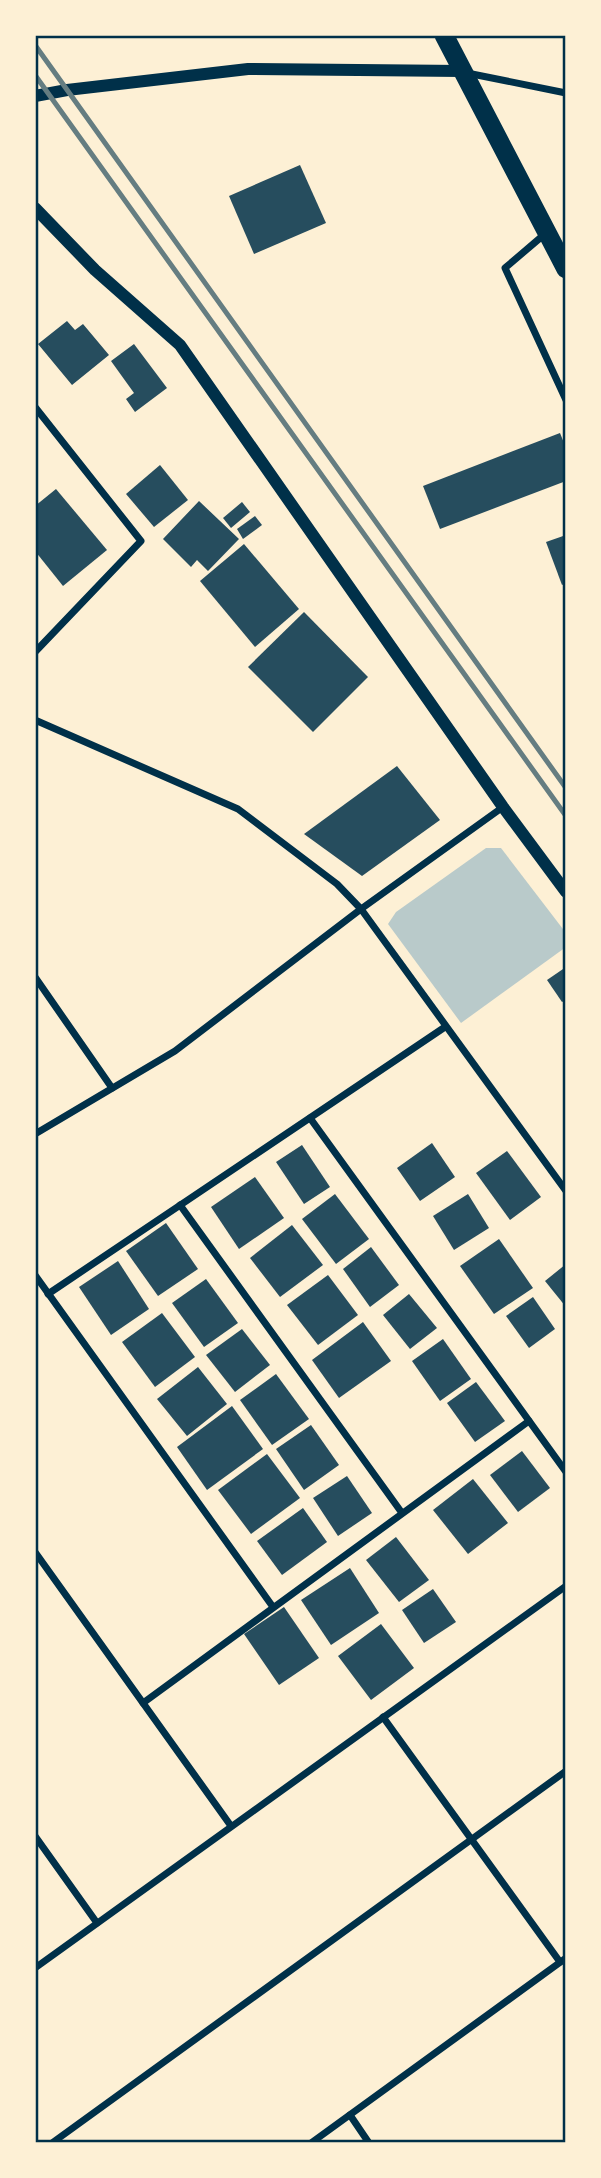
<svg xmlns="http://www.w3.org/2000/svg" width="601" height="2178" viewBox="0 0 601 2178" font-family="'Space Grotesk',sans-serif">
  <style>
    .green { fill: #b9caca }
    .building { fill: #264d5e }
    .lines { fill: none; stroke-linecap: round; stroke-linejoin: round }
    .minor { stroke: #003049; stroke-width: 7 }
    .tertiary { stroke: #003049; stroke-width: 12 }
    .trunk { stroke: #003049; stroke-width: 19 }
    .rail { stroke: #657d81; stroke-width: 5 }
    .neatline { fill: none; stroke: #003049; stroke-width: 2.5 }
  </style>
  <rect width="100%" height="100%" fill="#fdf0d5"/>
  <polygon class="green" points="486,848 501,848 566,933 566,947 461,1023 388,924 396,912"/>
  <g class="building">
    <polygon points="300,165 326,223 254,254 229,196"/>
    <polygon points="67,321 75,330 83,324 109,355 72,385 38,344"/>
    <polygon points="134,344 167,388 135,412 126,399 134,393 111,361"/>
    <polygon points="560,433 566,448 566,481 440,529 423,486"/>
    <polygon points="160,465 188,500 154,527 126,494"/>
    <polygon points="56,489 107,550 63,586 35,551 35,506"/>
    <polygon points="199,501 239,539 208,571 197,560 191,567 163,539"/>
    <polygon points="242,502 250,512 231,528 223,518"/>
    <polygon points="255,516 262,525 243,539 237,529"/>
    <polygon points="566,535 566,583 562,585 546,542"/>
    <polygon points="244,544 299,609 255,647 200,581"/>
    <polygon points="304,612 368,677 313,732 248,667"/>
    <polygon points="397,766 440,820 362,876 304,834"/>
    <polygon points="566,967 566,1000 562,1002 547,980"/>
    <polygon points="432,1143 455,1177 420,1201 397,1168"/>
    <polygon points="302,1145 330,1187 304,1204 276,1162"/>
    <polygon points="507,1151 541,1197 510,1220 476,1173"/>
    <polygon points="255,1177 284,1218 239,1249 211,1207"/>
    <polygon points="335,1194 369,1239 336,1264 302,1219"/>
    <polygon points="468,1194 489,1228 454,1250 433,1216"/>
    <polygon points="166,1223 198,1269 158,1296 126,1251"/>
    <polygon points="292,1225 323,1265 280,1297 250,1258"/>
    <polygon points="499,1239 533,1288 494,1314 460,1266"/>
    <polygon points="371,1247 399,1285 370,1307 343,1269"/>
    <polygon points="118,1261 149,1309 111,1335 79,1287"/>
    <polygon points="566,1264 566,1307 545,1281"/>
    <polygon points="328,1275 358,1315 318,1345 287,1305"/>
    <polygon points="206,1279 238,1323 204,1347 172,1303"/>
    <polygon points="409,1294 437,1328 410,1349 383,1315"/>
    <polygon points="533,1297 555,1329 529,1348 506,1316"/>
    <polygon points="162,1313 195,1357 155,1387 122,1342"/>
    <polygon points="363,1322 391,1361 339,1398 312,1360"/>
    <polygon points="242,1329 270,1365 235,1392 206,1355"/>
    <polygon points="443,1339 471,1379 440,1401 412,1361"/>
    <polygon points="198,1367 227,1404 187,1436 157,1399"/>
    <polygon points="276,1374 309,1419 272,1445 240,1400"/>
    <polygon points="476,1382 505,1421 475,1442 447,1403"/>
    <polygon points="232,1406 263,1449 207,1490 177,1447"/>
    <polygon points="311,1425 339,1465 304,1490 276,1449"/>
    <polygon points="522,1451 550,1488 518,1512 490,1475"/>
    <polygon points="267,1454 300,1498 251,1534 218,1490"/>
    <polygon points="347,1476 372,1513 338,1536 313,1498"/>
    <polygon points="473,1479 508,1523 468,1554 433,1510"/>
    <polygon points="303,1508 327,1542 282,1575 257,1541"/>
    <polygon points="396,1537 429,1580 399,1602 366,1560"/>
    <polygon points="350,1568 379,1613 331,1645 301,1600"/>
    <polygon points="433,1589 456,1622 424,1643 402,1610"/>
    <polygon points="284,1607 319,1658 279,1685 244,1634"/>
    <polygon points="381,1624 414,1668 371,1700 338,1656"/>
  </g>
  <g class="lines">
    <g class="minor">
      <polyline points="467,73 566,93"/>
      <polyline points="546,233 505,268 566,400"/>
      <polyline points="35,407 141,541 35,652"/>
      <polyline points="35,720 238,809 337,884 361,909 566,1191"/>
      <polyline points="35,977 112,1088"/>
      <polyline points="310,1118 566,1472"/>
      <polyline points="35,1134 175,1051 361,909 503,807"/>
      <polyline points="180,1205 402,1513"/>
      <polyline points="35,1275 273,1607"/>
      <polyline points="48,1294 445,1027"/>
      <polyline points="35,1552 231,1826"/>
      <polyline points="143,1703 529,1421"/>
      <polyline points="383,1717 560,1962"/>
      <polyline points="35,1836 97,1923"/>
      <polyline points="35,1968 566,1586"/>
      <polyline points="350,2115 369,2143"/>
      <polyline points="52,2143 566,1771"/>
      <polyline points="311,2143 566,1958"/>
    </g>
    <g class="tertiary">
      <polyline points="35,96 67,90 248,69 462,71"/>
      <polyline points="35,208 95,270 180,345 503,807 566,892"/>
    </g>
    <polyline class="trunk" points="444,35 566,269"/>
    <g class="rail">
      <polyline points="35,45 566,788"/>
      <polyline points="35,75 566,816"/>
    </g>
  </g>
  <rect width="601" height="2178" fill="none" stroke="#fdf0d5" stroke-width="74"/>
  <rect x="37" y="37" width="527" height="2104" class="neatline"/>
</svg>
